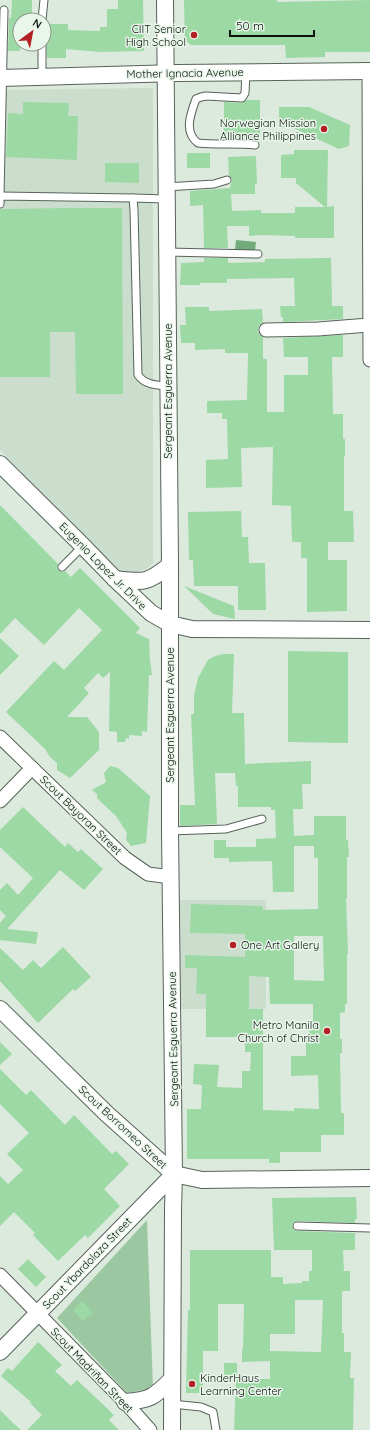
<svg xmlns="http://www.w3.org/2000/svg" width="370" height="1430" viewBox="0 0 370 1430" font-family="Quicksand,sans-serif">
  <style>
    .built { fill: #cbdecd }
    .green { fill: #9bc8a1 }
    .water { fill: #71ac7a }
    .building { fill: #9cd9a5; fill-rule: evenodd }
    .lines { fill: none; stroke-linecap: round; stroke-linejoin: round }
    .service-casing { stroke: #576359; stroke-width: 9 }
    .minor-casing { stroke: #576359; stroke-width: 15 }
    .tertiary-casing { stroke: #576359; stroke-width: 18 }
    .service { stroke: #fff; stroke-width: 7 }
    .minor { stroke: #fff; stroke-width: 13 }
    .tertiary { stroke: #fff; stroke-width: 16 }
    .poi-dot { fill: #b22124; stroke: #e9f6ea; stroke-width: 1.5 }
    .labels { text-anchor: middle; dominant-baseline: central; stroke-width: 3; stroke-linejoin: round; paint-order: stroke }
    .poi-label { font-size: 11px; fill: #0c110d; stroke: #e9f6ea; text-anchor: end }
    .street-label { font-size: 11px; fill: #0c110d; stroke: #e9f6ea }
  </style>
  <rect width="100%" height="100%" fill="#dce9dd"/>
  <g class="built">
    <polygon points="153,88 153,563 146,569 133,573 119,571 0,450 0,90"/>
    <rect x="179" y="900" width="87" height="109"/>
  </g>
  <polygon class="green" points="147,1220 153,1388 127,1393 57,1318"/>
  <polygon class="water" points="236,240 256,242 255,251 235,250"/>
  <g class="building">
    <polygon points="12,0 32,0 32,20 20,20 20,51 8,51 9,18 11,18"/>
    <polygon points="118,0 143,0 144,51 101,52 66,49 66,58 47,58 46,24 68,24 68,30 100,31 100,27 107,27 107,9 118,9"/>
    <polygon points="184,0 277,0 277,2 370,0 370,52 325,52 325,57 286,58 285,45 191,45 185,40"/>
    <polygon points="247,100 260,100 260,140 224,139 224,102 242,103"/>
    <polygon points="23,102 69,103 68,116 78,116 77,160 6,157 8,113 23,114"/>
    <polygon points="279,107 309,107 350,125 349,146 339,149 291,127 279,127"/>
    <polygon points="294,150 328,150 327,207 334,206 334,238 295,238 295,236 261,235 249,236 249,226 227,226 228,248 204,248 203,205 190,206 190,191 230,188 232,179 229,176 228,157 256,156 257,184 255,184 255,194 231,194 232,211 261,210 261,213 295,213 295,207 325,207 296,183 296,178 281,178 281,155 294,154"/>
    <rect x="187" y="153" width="23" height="15"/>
    <polygon points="105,163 139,163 139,183 105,182"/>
    <polygon points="70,208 122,208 123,394 76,394 75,332 50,332 50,377 0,377 0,209"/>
    <polygon points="204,258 228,258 228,263 265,262 265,259 331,258 332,306 343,306 343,319 283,322 283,317 281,317 280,306 295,306 294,278 227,279 227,283 200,283 200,285 180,285 181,263 204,262"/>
    <polygon points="185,307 209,307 209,311 262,309 263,323 259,326 258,331 259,334 263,337 263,359 267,359 267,412 284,412 284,375 308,375 308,357 284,357 283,338 343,335 343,357 332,357 333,414 343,414 343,439 345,439 345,456 344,456 344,511 353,511 354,542 328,542 328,560 347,560 347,611 307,612 307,558 301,558 301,542 292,542 291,506 272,505 273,447 241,448 242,487 206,488 206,460 228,459 227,419 222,419 222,413 207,413 207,401 247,400 248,353 225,353 225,349 195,350 195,343 181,343 180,325 186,325"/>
    <polygon points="0,505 58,564 57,568 59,571 63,572 65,571 71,577 80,568 140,628 136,633 149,639 150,660 152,675 149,675 147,732 142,731 142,736 129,735 129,739 126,738 125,742 117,742 117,732 109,731 110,672 103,678 98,673 84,688 89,693 67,717 87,717 99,732 99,750 70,778 57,770 57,763 50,757 45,749 6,712 54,661 64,670 102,630 79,608 44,645 15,618 0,634"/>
    <polygon points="241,511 242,537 248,537 249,563 265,563 266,610 238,610 238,586 194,586 193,560 189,560 188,512"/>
    <polygon points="184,586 234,606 235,619 213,614"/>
    <polygon points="0,638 19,656 0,675"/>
    <polygon points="288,651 348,652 348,743 288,742"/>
    <path d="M224,654H234L232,713H244L245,764L311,761V784H302L303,809H293L294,836L314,835V816H346V840H348L349,857H347V898H346L348,954H347V1004H345V1012L340,1013V1039H342V1053H340L341,1113H344V1135H321V1152H280V1163H269V1159H187V1109H201L202,1085L193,1084L194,1064L219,1065L217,1087L242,1088V1071H250L251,1052H245V1037H206V994H196L197,968H185V955L245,957V934L190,933L191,904L263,906V910L318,909V858H314V846H294V892H273L272,861L229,862V858H214V840H226V847H256V839L276,838L275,810H271V807H238V786H236L235,773H215L217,824L180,826V805H195L191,714H194V695L198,678L208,660L215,656ZM294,936H323L324,981L294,980ZM249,976L269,977L270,1004H313V1021H309V1039H306V1056H291V1076L318,1075L319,1109L294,1108V1111L263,1110V1009H249Z"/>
    <polygon points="110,766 118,768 150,796 146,843 131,846 126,840 127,833 116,816 100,801 97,798 97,794 92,790 106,782 104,773"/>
    <polygon points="23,807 65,847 68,843 78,852 81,849 103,869 84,890 60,870 7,929 38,932 36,944 0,940 0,923 6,916 0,910 0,890 7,883 18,895 33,878 0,847 0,830"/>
    <polygon points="63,947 91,977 75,991 73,989 38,1023 0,981 0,948 23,970 33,960 41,968"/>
    <polygon points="0,1042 12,1054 0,1065"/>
    <polygon points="0,1069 26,1095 31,1090 65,1125 74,1115 112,1154 116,1151 129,1164 104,1189 120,1206 88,1238 85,1235 58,1261 33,1235 35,1233 14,1212 0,1226 0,1176 8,1184 23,1170 7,1154 29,1133 0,1104"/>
    <path d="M356,1197L357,1219H355V1223L297,1221L293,1223L292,1226L294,1230L297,1231L355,1233V1250H343L344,1271H350V1291H343L342,1292V1333H344V1352H351L350,1378H354L353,1430H234L236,1379H270V1361L242,1362V1349H243L244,1304H218V1351H203V1393H186L188,1310H190V1250H271V1277H283V1284L302,1283V1281H309V1271H312V1250H274L272,1198ZM295,1300H323L321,1352L270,1351V1334H295Z"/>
    <polygon points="28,1259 46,1277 36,1287 18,1269"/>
    <polygon points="82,1301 93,1313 83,1321 73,1310"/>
    <polygon points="38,1342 62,1365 55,1371 71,1386 77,1380 94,1396 114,1415 109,1420 119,1430 27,1430 42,1415 30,1403 31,1402 1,1376 8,1368 12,1371"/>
    <rect x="224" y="1363" width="13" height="13"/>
    <polygon points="0,1410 13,1423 21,1430 0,1430"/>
  </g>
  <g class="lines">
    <defs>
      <g id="service">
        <polyline points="42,20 44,0"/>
        <polyline points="42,44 42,77"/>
        <path d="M246,72L245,93L242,98L206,96L201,97L196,99C191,113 183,132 198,143C217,145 236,143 255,145"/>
        <polyline points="166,187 214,184 227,180"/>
        <polyline points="0,196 4,10"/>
        <polyline points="133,198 166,199"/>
        <path d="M0,204V196L133,198L134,210L138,375C145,385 156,385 168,386"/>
        <polyline points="167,252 258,254"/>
        <polyline points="62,567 83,546"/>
        <polyline points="170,831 226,829 262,819"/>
        <polyline points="297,1226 370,1228"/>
        <polyline points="172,1404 201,1407 213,1412 216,1430"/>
      </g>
      <g id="minor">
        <polyline points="369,71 370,360"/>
        <polyline points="266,330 318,329 369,325"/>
        <polyline points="0,737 125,858 148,874 171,877"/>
        <polyline points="0,801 32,768"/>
        <polyline points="0,1275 125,1402 150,1430"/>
      </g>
      <g id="tertiary">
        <polyline points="165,0 170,565 170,831 174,1174 173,1209 172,1430"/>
        <polyline points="0,78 178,73 370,71"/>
        <polyline points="0,464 79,542 115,579 151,613 170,624 192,629 370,630"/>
        <path d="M115,579C143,582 147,584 170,565"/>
        <polyline points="0,1009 107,1114 174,1174 202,1180 370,1178"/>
        <polyline points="0,1352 174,1174"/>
        <path d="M125,1402C151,1400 154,1397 172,1379"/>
      </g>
    </defs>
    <use href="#service" class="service-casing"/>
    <use href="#minor" class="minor-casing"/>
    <use href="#tertiary" class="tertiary-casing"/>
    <use href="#service" class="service"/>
    <use href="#minor" class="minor"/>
    <use href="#tertiary" class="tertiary"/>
  </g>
  <g class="poi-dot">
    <circle cx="194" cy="35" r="4"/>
    <circle cx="324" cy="129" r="4"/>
    <circle cx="233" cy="945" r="4"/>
    <circle cx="327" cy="1031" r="4"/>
    <circle cx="192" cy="1384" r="4"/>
  </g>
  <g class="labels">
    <g class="poi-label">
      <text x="186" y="29">CIIT Senior<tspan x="186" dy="13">High School</tspan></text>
      <text x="316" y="123">Norwegian Mission<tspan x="316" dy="13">Alliance Philippines</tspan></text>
      <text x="241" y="945" text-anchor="start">One Art Gallery</text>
      <text x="319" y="1025">Metro Manila<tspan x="319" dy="13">Church of Christ</tspan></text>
      <text x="200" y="1378" text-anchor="start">KinderHaus<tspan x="200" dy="13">Learning Center</tspan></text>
    </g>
    <g class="street-label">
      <text transform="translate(185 73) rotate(-1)">Mother Ignacia Avenue</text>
      <text transform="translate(168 391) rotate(-90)">Sergeant Esguerra Avenue</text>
      <text transform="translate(103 566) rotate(45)">Eugenio Lopez Jr. Drive</text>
      <text transform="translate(170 715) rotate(-90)">Sergeant Esguerra Avenue</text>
      <text transform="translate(81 815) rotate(44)">Scout Bayoran Street</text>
      <text transform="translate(173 1039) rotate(-91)">Sergeant Esguerra Avenue</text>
      <text transform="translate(123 1127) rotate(43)">Scout Borromeo Street</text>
      <text transform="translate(87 1263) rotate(-46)">Scout Ybardolaza Street</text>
      <text transform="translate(92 1370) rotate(46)">Scout Madriñan Street</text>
    </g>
  </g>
  <g transform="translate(32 32) rotate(32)"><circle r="19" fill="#e9f6ea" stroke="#919a92"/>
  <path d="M0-3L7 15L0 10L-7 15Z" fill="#b22124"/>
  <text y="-6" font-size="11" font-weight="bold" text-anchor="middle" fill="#0c110d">N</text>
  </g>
  <path d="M230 30v6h84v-6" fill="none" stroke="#0c110d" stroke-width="2"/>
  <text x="236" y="30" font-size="12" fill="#0c110d" stroke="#e9f6ea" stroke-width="3" paint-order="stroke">50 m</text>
</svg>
